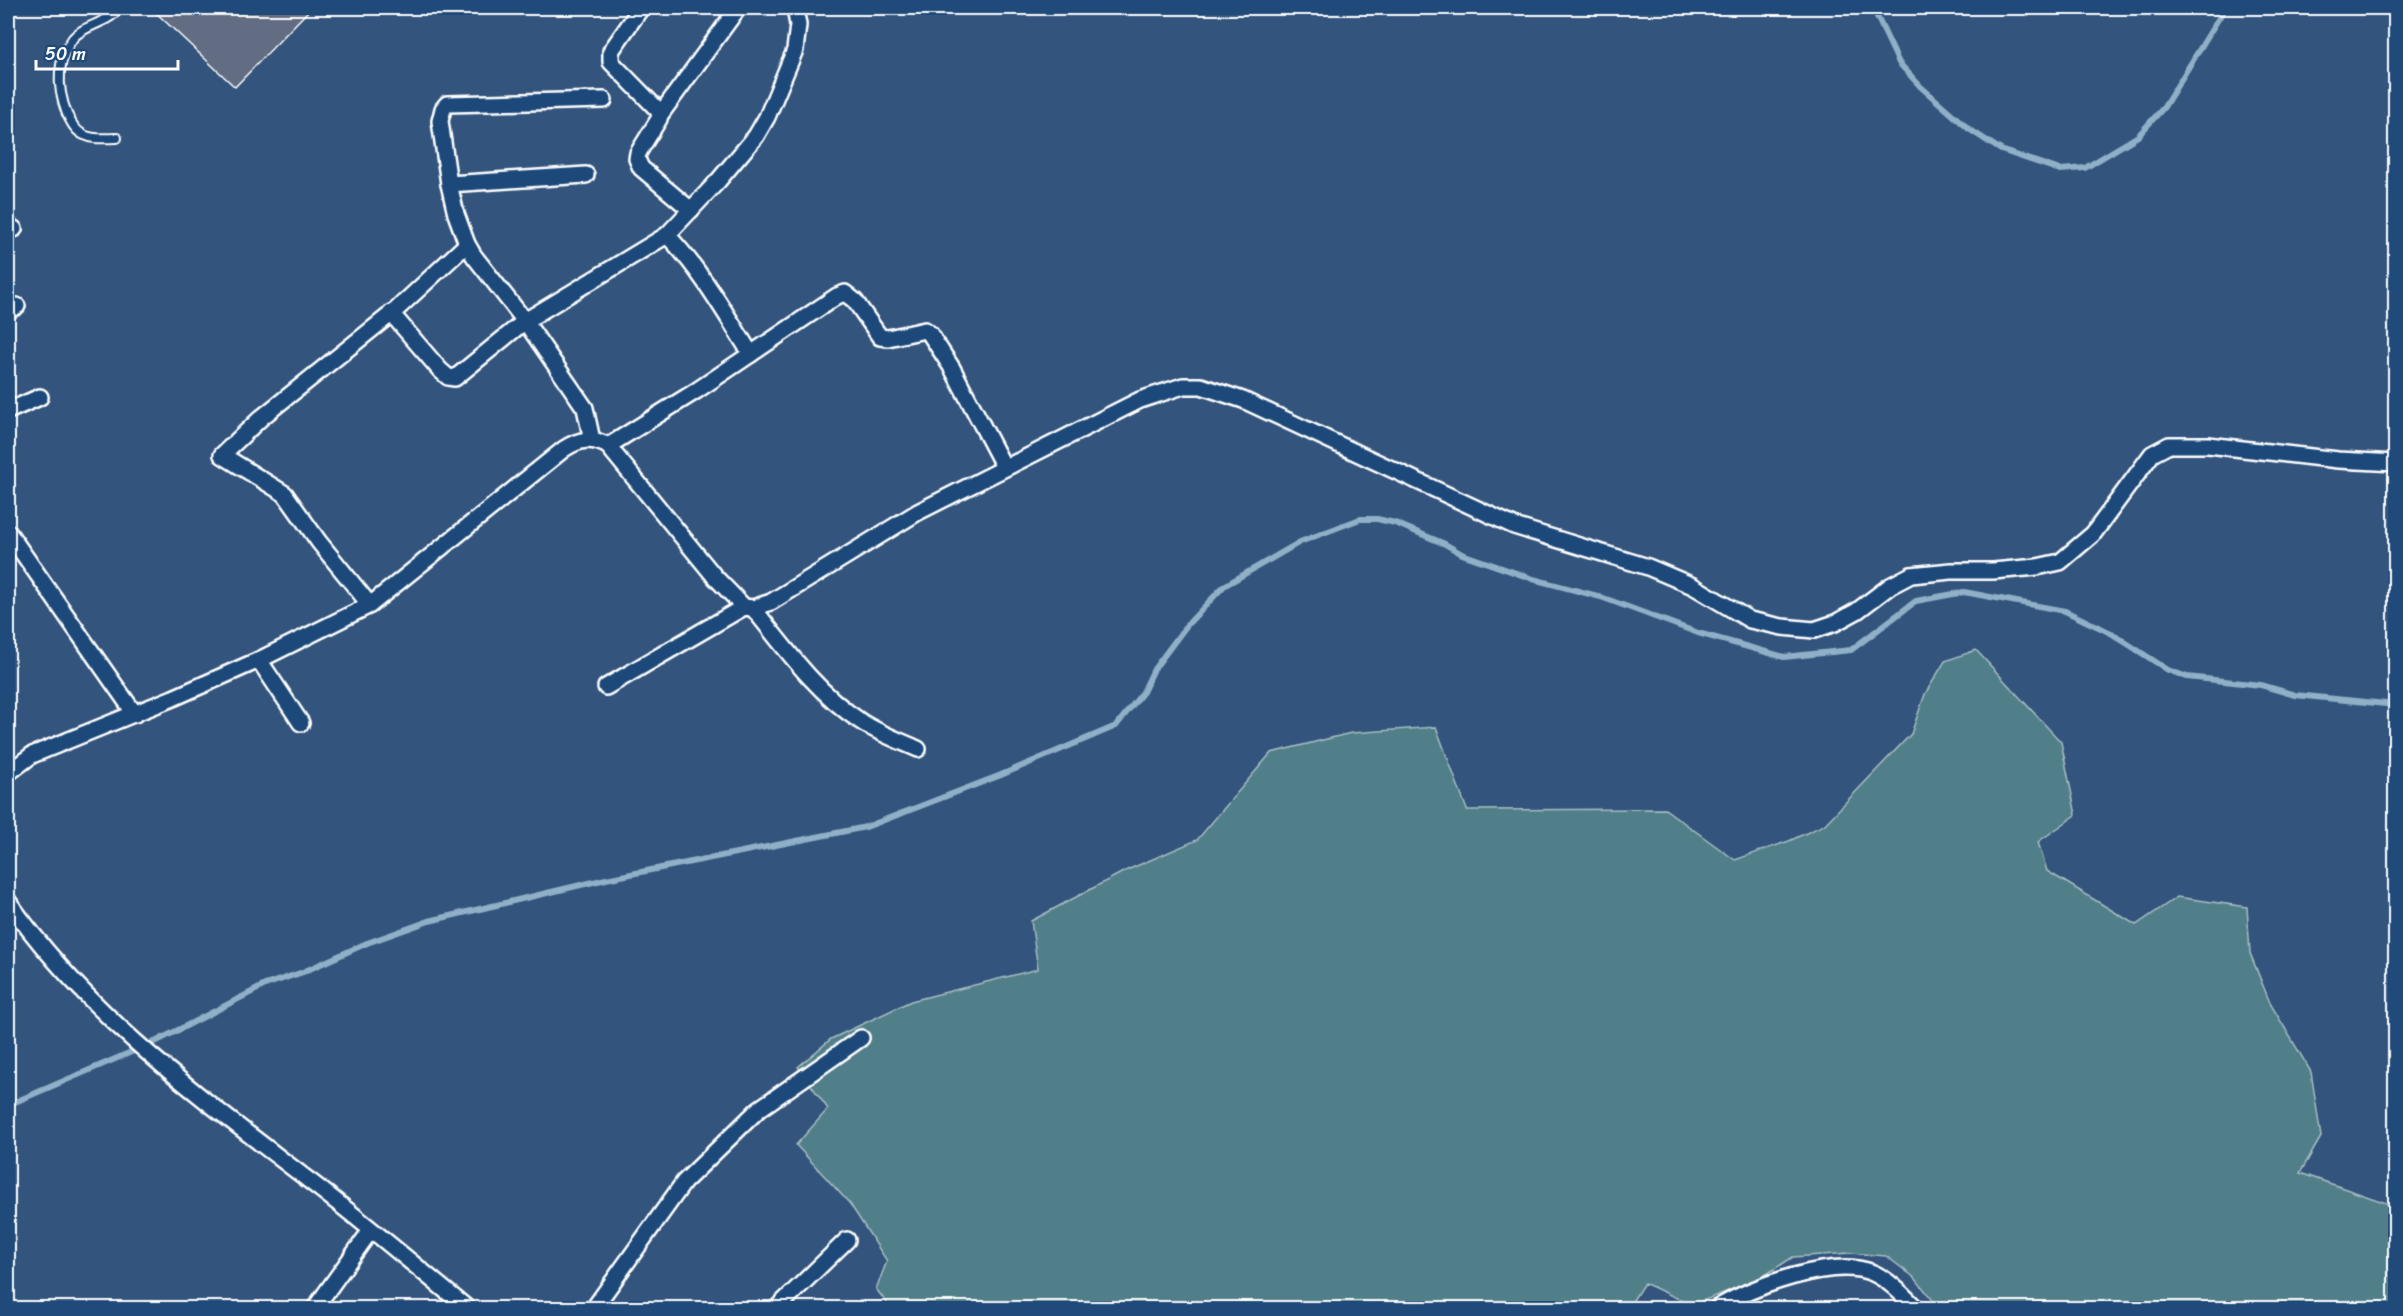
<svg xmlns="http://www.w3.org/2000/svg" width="2403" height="1316" viewBox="0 0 2403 1316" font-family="Sriracha,sans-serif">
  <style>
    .green { fill: #517f89; stroke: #a8bfc4; stroke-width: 1.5 }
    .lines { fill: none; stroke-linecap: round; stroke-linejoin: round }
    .stream { stroke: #8fb0c7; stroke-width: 6 }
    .building { fill: #626c82; stroke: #fff; stroke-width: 1.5 }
    .lane-casing { stroke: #fff; stroke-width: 12 }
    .street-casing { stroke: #fff; stroke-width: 20 }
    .lane { stroke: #1f4a7a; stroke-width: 8 }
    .street { stroke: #1f4a7a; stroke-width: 15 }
  </style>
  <rect width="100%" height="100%" fill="#33547c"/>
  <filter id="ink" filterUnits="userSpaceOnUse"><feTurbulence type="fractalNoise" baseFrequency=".0167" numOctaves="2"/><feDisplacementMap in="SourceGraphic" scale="12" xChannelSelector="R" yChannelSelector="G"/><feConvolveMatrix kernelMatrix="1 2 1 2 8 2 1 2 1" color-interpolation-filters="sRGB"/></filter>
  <g filter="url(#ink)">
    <polygon class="green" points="1976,650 2061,742 2076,815 2038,842 2047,871 2136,925 2177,897 2247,907 2250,953 2270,1003 2311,1072 2321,1137 2300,1173 2395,1206 2395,1308 1939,1308 1915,1278 1886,1256 1850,1253 1793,1257 1759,1279 1692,1305 1644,1283 1628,1308 891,1308 876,1289 887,1261 850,1204 796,1145 828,1109 798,1067 831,1039 911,1001 1038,969 1031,921 1125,871 1197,840 1271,753 1351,733 1436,727 1467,810 1665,809 1735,860 1789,841 1824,825 1911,734 1925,694 1945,661"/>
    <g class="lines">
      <g class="stream">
        <polyline points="1873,8 1899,63 1921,87 1969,129 2001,150 2060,170 2085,168 2138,136 2164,107 2225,8"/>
        <polyline points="8,1105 157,1041 265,985 303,972 367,943 429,921 606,879 866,827 1001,775 1116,726 1143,692 1154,669 1187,625 1224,586 1300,542 1360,519 1377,519 1395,523 1445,544 1462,554 1533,579 1601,597 1698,633 1784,657 1851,650 1916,601 1964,592 2065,611 2111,633 2168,670 2187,677 2261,685 2295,695 2396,705"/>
      </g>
    </g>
    <polygon class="building" points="151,8 311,8 235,87"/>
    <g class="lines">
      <defs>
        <path id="lane" d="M117,138C106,138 94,140 84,135C75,131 71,122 67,114C57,88 56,61 73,38C85,24 108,24 119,8"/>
        <g id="street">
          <polyline points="641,8 611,51 611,62 660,112 659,119 638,153 637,159 641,168 691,210"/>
          <polyline points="660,115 738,8"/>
          <polyline points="449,184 586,175"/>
          <polyline points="8,231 14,229"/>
          <path d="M667,235C701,270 725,313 751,354"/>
          <polyline points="8,311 17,306"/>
          <polyline points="391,313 440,370 448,377 455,378 525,321 667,235 718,181 756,136 767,117 795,50 798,25 795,8"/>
          <polyline points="8,411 40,397"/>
          <polyline points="592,440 585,408 525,321 474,256 467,244 456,214 449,184 440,121 443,109 447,104 604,100"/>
          <polyline points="608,446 696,391 837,296 845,293 855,301 880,337 888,338 925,330 930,334 952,368 1004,467"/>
          <polyline points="8,532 135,714"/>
          <polyline points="370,605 319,542 285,494 222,455 261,418 396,310 467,244"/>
          <path d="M753,608C785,648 816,692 860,721C878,733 898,740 918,749"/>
          <polyline points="259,660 301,723"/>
          <polyline points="606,687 744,607"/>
          <path d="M8,773L32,755L173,698L259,660L370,605L564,449C579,439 592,437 608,446L715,577L744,607L753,608L771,602L918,512L1140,400L1183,386H1201L1243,400L1514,526L1648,567L1693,586L1750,620L1782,627L1814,630L1835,623L1857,611L1890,586L1911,575L1951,571H1993L2037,567L2060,562L2093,534L2152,454L2169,445H2208L2338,460L2396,463"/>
          <path d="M8,901C90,1018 199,1096 311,1182C364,1222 415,1266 467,1308"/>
          <polyline points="315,1308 371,1230"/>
          <polyline points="594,1308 684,1182 759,1109 861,1038"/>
          <polyline points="777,1308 847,1240"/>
          <path d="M1717,1308C1752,1287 1833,1256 1873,1273C1889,1280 1904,1296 1916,1308"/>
        </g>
      </defs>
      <use href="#lane" class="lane-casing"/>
      <use href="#street" class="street-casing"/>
      <use href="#lane" class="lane"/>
      <use href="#street" class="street"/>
    </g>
  </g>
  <rect width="2403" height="1316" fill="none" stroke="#1f4a7a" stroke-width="30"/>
  <rect x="15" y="15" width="2373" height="1286" fill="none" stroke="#fff" stroke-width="2" filter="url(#ink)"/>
  <path d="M36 60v9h142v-9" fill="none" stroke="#ffffff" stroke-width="3"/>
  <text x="45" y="60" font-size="18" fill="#ffffff" stroke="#1f4a7a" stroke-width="4.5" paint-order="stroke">50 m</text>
</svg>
